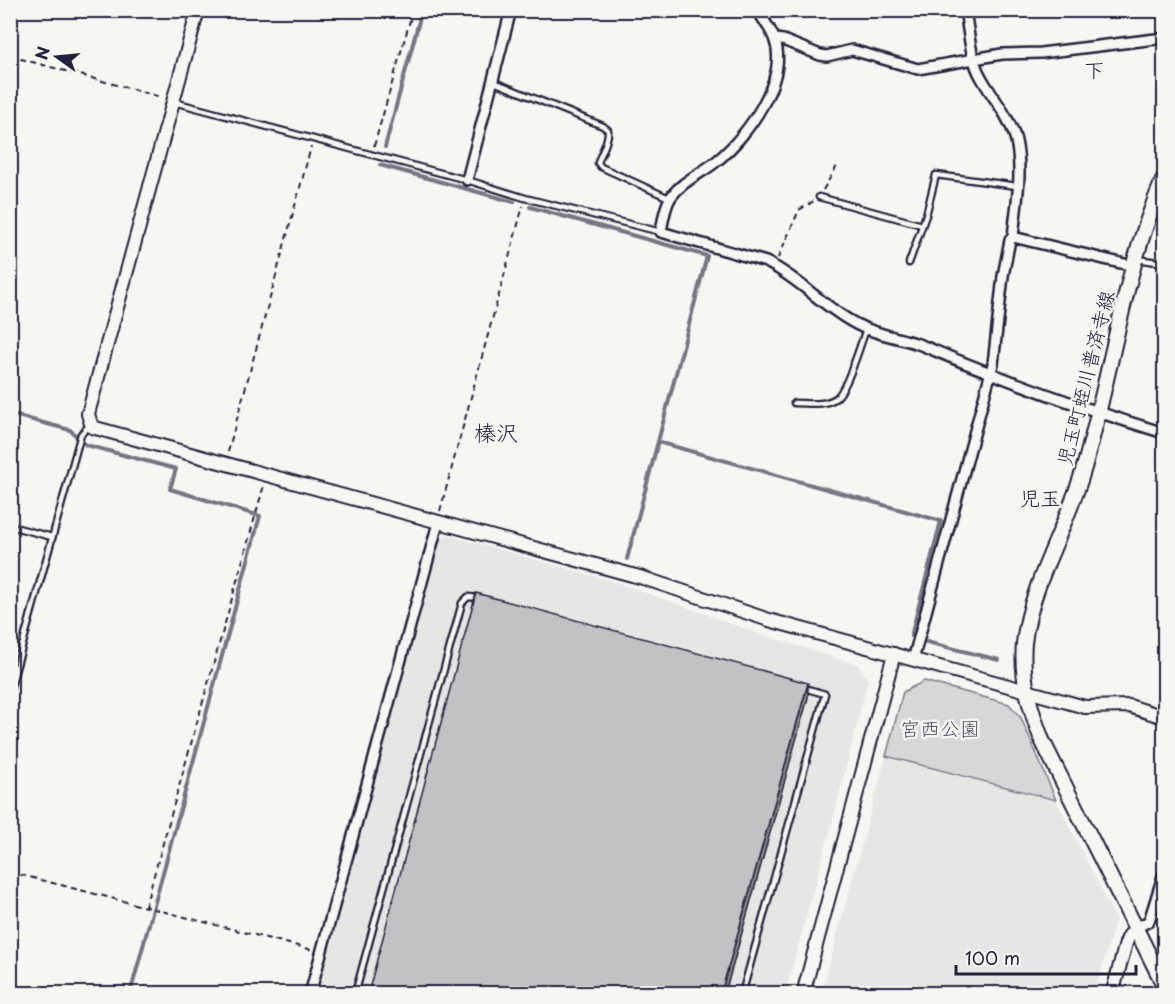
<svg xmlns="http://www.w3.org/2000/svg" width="1175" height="1004" viewBox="0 0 1175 1004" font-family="'Playpen Sans','Klee One',sans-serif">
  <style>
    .built { fill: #e6e6e4 }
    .green { fill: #d7d7d7; stroke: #7c7c89; stroke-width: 1.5 }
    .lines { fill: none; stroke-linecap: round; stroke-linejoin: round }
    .stream { stroke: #757583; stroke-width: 4 }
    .service-casing { stroke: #22223b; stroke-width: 9 }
    .minor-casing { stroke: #22223b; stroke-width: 14 }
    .tertiary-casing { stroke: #22223b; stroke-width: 16 }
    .secondary-casing { stroke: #22223b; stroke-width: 18 }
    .path { stroke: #22223b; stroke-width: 2; stroke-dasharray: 6 4.5; stroke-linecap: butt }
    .service { stroke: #f6f6f2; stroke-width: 4.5 }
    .minor { stroke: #f6f6f2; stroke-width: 9 }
    .tertiary { stroke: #f6f6f2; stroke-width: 12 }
    .secondary { stroke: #f6f6f2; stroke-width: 14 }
    .shaded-wall { fill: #888889; stroke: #22223b; stroke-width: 1.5 }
    .building { fill: #c2c2c4; stroke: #22223b; stroke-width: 1.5 }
    .labels { text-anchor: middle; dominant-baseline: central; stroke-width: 5; stroke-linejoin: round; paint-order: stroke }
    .street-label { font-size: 20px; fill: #22223b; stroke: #f6f6f2 }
    .park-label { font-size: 20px; fill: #4f4f62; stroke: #f6f6f2 }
    .neighbourhood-label { font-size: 21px; fill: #22223b; stroke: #f6f6f2 }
    .quarter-label { font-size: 22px; fill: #22223b; stroke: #f6f6f2 }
  </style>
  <rect width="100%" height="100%" fill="#f6f6f2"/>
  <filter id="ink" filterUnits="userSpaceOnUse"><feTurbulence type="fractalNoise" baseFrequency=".0167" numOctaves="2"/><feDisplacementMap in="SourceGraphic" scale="12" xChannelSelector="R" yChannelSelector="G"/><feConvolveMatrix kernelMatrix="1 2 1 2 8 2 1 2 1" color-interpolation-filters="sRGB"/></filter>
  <g filter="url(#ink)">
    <g class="built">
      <polygon points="447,535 619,583 754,632 858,665 868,680 831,827 785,993 317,994 440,541"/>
      <polygon points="886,756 1056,800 1116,919 1095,993 821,994"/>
    </g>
    <polygon class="green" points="924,681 1009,704 1021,718 1056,800 886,756 903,692"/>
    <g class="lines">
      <g class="stream">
        <polyline points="385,147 422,10"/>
        <polyline points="380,165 514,202"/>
        <polyline points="530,207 707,256 627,559"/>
        <polyline points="10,414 70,430 86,445 176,469 170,489 260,516 130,994"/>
        <polyline points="658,442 941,521 911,636"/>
        <polyline points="927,642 999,660"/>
      </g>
      <defs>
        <g id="service">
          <path d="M494,82L603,126L608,130C609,142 601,152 598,163L601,167L669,198"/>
          <polyline points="174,102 467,180 525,198 661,232"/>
          <polyline points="819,197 922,225"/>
          <polyline points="1137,259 1164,263"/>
          <polyline points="909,263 926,215 936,175 1017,186"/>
          <path d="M794,403C807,403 825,406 836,398C847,390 861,343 866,329"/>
          <polyline points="10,526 52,537"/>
          <polyline points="10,690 81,434 89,426"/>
          <polyline points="355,994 462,603 468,597 481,598"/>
          <polyline points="742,994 825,694 804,688"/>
        </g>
        <g id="minor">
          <path d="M757,10C763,19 770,28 774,38C790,78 747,136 718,160C703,173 683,180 671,197C665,206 663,220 661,232L766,262C799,278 823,307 856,324C876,335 899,337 921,345C943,354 966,364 988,372C1046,395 1105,415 1164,433"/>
          <polyline points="775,39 783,40 820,55 827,56 852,50 918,69 1002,54 1041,53 1164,38"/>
          <polyline points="467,180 511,10"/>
          <polyline points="1013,237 1133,266"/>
          <path d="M913,660L993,364L1003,276L1010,240L1013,237C1016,206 1023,173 1016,141C1010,116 993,99 981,77C970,58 969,32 965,10"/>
          <polyline points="1136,928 1149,921 1164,873"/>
          <polyline points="310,994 438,523"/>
        </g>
        <g id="tertiary">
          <polyline points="198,10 88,414 92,427 643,578 769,620 1085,707 1129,706 1164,717"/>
          <polyline points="803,994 894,654"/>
          <polyline points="1112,994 1126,943 1129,936 1136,928"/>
        </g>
        <path id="secondary" d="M1164,178C1123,272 1112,373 1083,471C1066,529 1031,583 1024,643C1021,678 1030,709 1042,740L1164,985"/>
      </defs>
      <use href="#service" class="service-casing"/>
      <use href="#minor" class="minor-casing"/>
      <use href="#tertiary" class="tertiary-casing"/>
      <use href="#secondary" class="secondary-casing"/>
      <g class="path">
        <polyline points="10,56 161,97"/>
        <polyline points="374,146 413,10"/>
        <polyline points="823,190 837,166"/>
        <polyline points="778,258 799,210 814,201"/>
        <polyline points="228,452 311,147"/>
        <polyline points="440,511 523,206"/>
        <polyline points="10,872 313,950"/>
        <polyline points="145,907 264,485"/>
      </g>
      <use href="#service" class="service"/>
      <use href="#minor" class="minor"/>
      <use href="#tertiary" class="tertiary"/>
      <use href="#secondary" class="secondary"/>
    </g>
    <polygon class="shaded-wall" points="808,683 808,698 725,993 721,993"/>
    <polygon class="building" points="476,593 808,683 721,993 368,993"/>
  </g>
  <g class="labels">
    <g class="street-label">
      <text transform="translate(1085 378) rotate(-76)">児玉町蛭川普済寺線</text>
    </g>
    <g class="park-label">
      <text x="940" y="728">宮西公園</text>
    </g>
    <g class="neighbourhood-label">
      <text x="1094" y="69">下</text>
      <text x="1040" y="497">児玉</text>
    </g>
    <g class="quarter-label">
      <text x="496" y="431">榛沢</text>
    </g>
  </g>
  <rect width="1175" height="1004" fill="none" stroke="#f6f6f2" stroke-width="36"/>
  <rect x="18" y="18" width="1139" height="968" fill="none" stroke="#22223b" stroke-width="2" filter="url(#ink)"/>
  <g transform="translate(57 57) rotate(285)" stroke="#f6f6f2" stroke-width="4.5" paint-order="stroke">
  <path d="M0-4.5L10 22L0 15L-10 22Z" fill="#22223b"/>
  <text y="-9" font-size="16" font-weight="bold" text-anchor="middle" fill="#22223b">N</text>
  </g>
  <path d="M956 965v9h180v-9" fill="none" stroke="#22223b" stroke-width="3"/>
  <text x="965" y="965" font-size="18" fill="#22223b" stroke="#f6f6f2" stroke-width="4.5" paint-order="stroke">100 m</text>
</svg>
